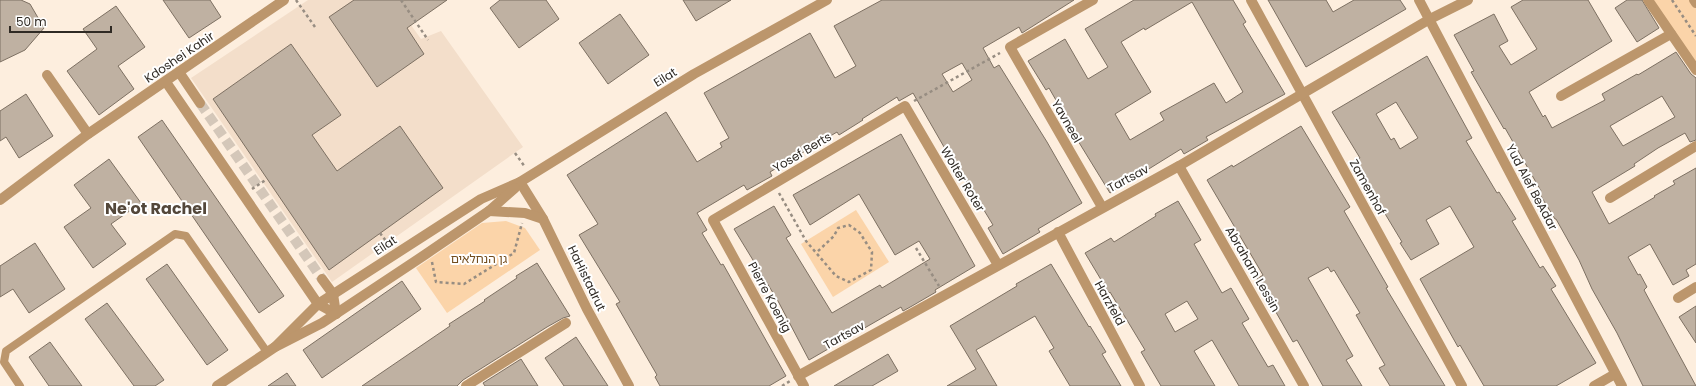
<svg xmlns="http://www.w3.org/2000/svg" width="1696" height="386" viewBox="0 0 1696 386" font-family="Poppins,'Noto Sans Hebrew',sans-serif">
  <style>
    .built { fill: #f3deca }
    .green { fill: #fbd4a9 }
    .building { fill: #bfb1a2; stroke: #7d7062; fill-rule: evenodd }
    .lines { fill: none; stroke-linecap: round; stroke-linejoin: round }
    .minor-tunnel { stroke: #d4c7b9; stroke-width: 10; stroke-dasharray: 10 5; stroke-linecap: butt }
    .path { stroke: #978d82; stroke-width: 2.5; stroke-dasharray: 3 3; stroke-linecap: butt }
    .service { stroke: #bc966c; stroke-width: 8 }
    .minor { stroke: #bc966c; stroke-width: 10 }
    .tertiary { stroke: #bc966c; stroke-width: 10 }
    .labels { text-anchor: middle; dominant-baseline: central; stroke-width: 4; stroke-linejoin: round; paint-order: stroke }
    .street-label { font-size: 12px; fill: #2f2a24; stroke: #fff }
    .park-label { font-size: 12px; fill: #724d1e; stroke: #fff }
    .district-label { font-size: 16px; font-weight: bold; fill: #53473a; stroke: #fff }
  </style>
  <rect width="100%" height="100%" fill="#fdeede"/>
  <polygon class="built" points="308,0 393,0 421,39 441,31 523,147 332,282 191,78"/>
  <g class="green">
    <polygon points="1648,0 1694,0 1696,3 1696,70"/>
    <polygon points="856,210 889,262 833,297 801,244"/>
    <polygon points="506,221 525,228 540,250 447,313 416,268 482,223"/>
  </g>
  <g class="building">
    <polygon points="0,0 21,0 30,4 44,28 25,50 0,62"/>
    <polygon points="163,0 210,0 221,17 189,38"/>
    <polygon points="354,0 447,0 407,28 424,54 377,87 329,17"/>
    <polygon points="500,0 546,0 559,19 519,48 490,8"/>
    <polygon points="683,0 731,0 696,21"/>
    <path d="M882,0H1074L1022,33L1019,27L983,48L994,68L999,65L1047,142L1082,203L1038,229L1040,232L1003,254L988,228L993,225L965,179L963,180L913,93L899,101L897,97L862,119L863,120L839,135L837,132L770,172L772,176L747,190L744,185L697,213L707,230L702,233L721,265L723,264L786,376L769,386H660L655,377L657,375L616,304L620,302L579,235L598,224L567,175L666,112L697,162L722,147L720,143L729,138L704,93L810,33L835,78L856,66L834,26ZM962,63L972,80L953,92L942,74Z"/>
    <path d="M1134,0H1233L1246,22L1243,24L1285,94L1206,137L1208,140L1184,154L1181,149L1110,193L1075,136L1076,135L1049,88L1046,90L1028,61L1065,39L1088,79L1108,67L1085,29ZM1192,2L1243,92L1226,103L1214,83L1160,113L1164,120L1130,140L1115,114L1151,92L1121,42L1144,28L1145,30Z"/>
    <polygon points="1268,0 1326,0 1333,12 1354,0 1400,0 1406,9 1306,67"/>
    <path d="M1523,0H1588L1612,41L1529,92L1543,117L1545,115L1552,128L1605,100L1602,94L1637,74L1638,75L1676,52L1691,74L1696,78V140L1690,142L1685,133L1658,148L1634,164L1635,166L1592,192L1609,224L1655,197L1654,196L1675,184L1673,181L1696,168V264L1686,270L1689,276L1673,285L1650,244L1628,257L1638,275L1640,274L1647,287L1644,290L1696,386H1643L1617,333L1592,289L1579,260L1556,219H1555L1539,193L1541,191L1505,128L1504,129L1471,72L1474,71L1454,35L1494,14L1508,41L1499,46L1511,65L1537,49L1511,7ZM1662,96L1675,117L1623,146L1610,126Z"/>
    <polygon points="1627,0 1642,0 1659,28 1637,42 1615,8"/>
    <polygon points="116,6 145,47 118,66 134,89 99,115 67,71 97,49 83,29"/>
    <polygon points="620,14 649,55 608,84 579,43"/>
    <polygon points="291,44 341,115 312,135 337,171 400,126 443,188 329,270 213,99"/>
    <path d="M1427,56L1472,138L1466,141L1497,193L1499,192L1516,219L1512,221L1540,268L1543,266L1556,286L1551,289L1596,363L1556,386H1484L1460,345L1458,347L1420,279L1474,247L1450,206L1426,220L1439,244L1411,260L1400,243L1402,242L1354,162L1360,158L1332,112ZM1396,102L1418,138L1400,149L1394,138L1391,140L1376,114Z"/>
    <polygon points="26,94 53,136 19,158 6,137 0,141 0,111"/>
    <polygon points="162,120 284,296 259,313 138,137"/>
    <polygon points="1301,126 1350,207 1344,211 1388,287 1386,288 1445,386 1390,386 1379,368 1385,365 1356,315 1360,313 1334,270 1331,272 1328,267 1308,278 1353,356 1346,360 1362,386 1323,386 1297,340 1293,342 1257,279 1263,275 1207,180 1232,165 1233,167"/>
    <polygon points="901,134 975,266 935,290 936,292 912,306 903,311 901,307 809,360 778,301 734,229 774,206 791,235 786,238 832,313 880,285 882,288 930,259 919,241 895,255 859,194 810,225 793,195"/>
    <polygon points="109,159 141,203 111,224 126,244 93,268 64,227 91,208 74,185"/>
    <path d="M1178,201L1201,240L1194,244L1222,293L1231,288L1249,319L1242,323L1268,367L1273,365L1285,386H1239L1212,340L1194,351L1215,386H1161L1141,352L1145,350L1110,292L1109,293L1085,253L1111,238L1114,242L1156,216L1155,214ZM1187,301L1198,319L1175,332L1165,314Z"/>
    <polygon points="35,243 65,289 29,313 13,289 0,297 0,266"/>
    <polygon points="537,263 570,316 563,318 547,327 463,380 457,386 362,386 450,326 449,324 485,301 484,300 517,278 516,276"/>
    <polygon points="167,264 228,350 207,365 146,279"/>
    <polygon points="1051,264 1089,327 1090,326 1106,352 1102,354 1121,386 1070,386 1049,351 1054,348 1035,316 976,350 997,386 947,386 976,369 950,326 1017,286 1016,284"/>
    <polygon points="402,281 421,309 322,378 303,350"/>
    <polygon points="107,303 164,380 155,386 134,386 85,319"/>
    <polygon points="1696,306 1696,343 1679,317"/>
    <polygon points="576,337 595,366 608,386 564,386 545,358"/>
    <polygon points="50,342 82,386 49,386 29,357"/>
    <polygon points="888,354 898,371 872,386 834,386"/>
    <polygon points="521,359 538,386 485,386 483,383"/>
    <polygon points="287,373 296,386 268,386"/>
  </g>
  <g class="lines">
    <polyline class="minor-tunnel" points="200,103 322,279"/>
    <g class="path">
      <polyline points="296,0 315,27"/>
      <polyline points="401,0 428,40"/>
      <polyline points="1672,0 1696,36"/>
      <polyline points="914,101 1000,53"/>
      <polyline points="515,153 525,167"/>
      <polyline points="252,189 267,179"/>
      <polyline points="779,193 806,241 836,276 849,282 871,270 872,252 860,233 849,225 838,228 834,236 816,253"/>
      <polyline points="380,233 389,245"/>
      <polyline points="916,248 939,286"/>
      <polyline points="432,262 436,282 464,284 514,253 522,223"/>
      <polyline points="782,386 790,381"/>
    </g>
    <polyline class="service" points="20,386 4,362 6,351 175,234 186,236 267,352"/>
    <g class="minor">
      <polyline points="1093,0 1010,47 1102,207"/>
      <polyline points="1251,0 1462,386"/>
      <polyline points="1419,0 1622,386"/>
      <polyline points="179,72 200,103"/>
      <polyline points="47,75 88,134"/>
      <polyline points="166,82 318,304 336,314"/>
      <polyline points="1561,96 1671,34"/>
      <polyline points="1179,166 1304,386"/>
      <polyline points="1610,198 1696,146"/>
      <polyline points="0,200 88,134 284,0"/>
      <polyline points="1058,232 1140,386"/>
      <polyline points="322,279 333,294 336,314"/>
      <polyline points="1678,298 1696,287"/>
      <polyline points="798,376 1179,166 1430,19 1468,0"/>
      <polyline points="466,386 566,323"/>
      <polyline points="804,386 713,220 905,106 998,265"/>
      <polyline points="1594,386 1615,374"/>
    </g>
    <g class="tertiary">
      <polyline points="1648,0 1696,70"/>
      <polyline points="1694,0 1696,3"/>
      <polyline points="520,182 543,219 587,309 629,386"/>
      <polyline points="489,211 525,213 543,219"/>
      <polyline points="275,347 318,304 481,199 520,182 694,74 827,0"/>
      <polyline points="217,386 275,347 322,323 426,254 489,211 515,188"/>
    </g>
  </g>
  <g class="labels">
    <g class="street-label">
      <text transform="translate(179 57) rotate(-34)">Kdoshei Kahir</text>
      <text transform="translate(665 77) rotate(-32)">Eilat</text>
      <text transform="translate(1067 121) rotate(60)">Yavneel</text>
      <text transform="translate(802 152) rotate(-31)">Yosef Berts</text>
      <text transform="translate(1128 178) rotate(-28)">Tartsav</text>
      <text transform="translate(963 179) rotate(59)">Wolter Roter</text>
      <text transform="translate(1368 187) rotate(61)">Zamenhof</text>
      <text transform="translate(1532 187) rotate(62)">Yud Alef BeAdar</text>
      <text transform="translate(385 245) rotate(-33)">Eilat</text>
      <text transform="translate(1253 269) rotate(60)">Abraham Lessin</text>
      <text transform="translate(587 278) rotate(64)">HaHistadrut</text>
      <text transform="translate(770 297) rotate(62)">Pierre Koenig</text>
      <text transform="translate(1110 303) rotate(61)">Harzfeld</text>
      <text transform="translate(844 335) rotate(-29)">Tartsav</text>
    </g>
    <g class="park-label">
      <text x="479" y="258">גן הנחלאים</text>
    </g>
    <g class="district-label">
      <text x="156" y="208">Ne'ot Rachel</text>
    </g>
  </g>
  <path d="M10 26v6h101v-6" fill="none" stroke="#2f2a24" stroke-width="2"/>
  <text x="16" y="26" font-size="12" fill="#2f2a24" stroke="#ffffff" stroke-width="3" paint-order="stroke">50 m</text>
</svg>
